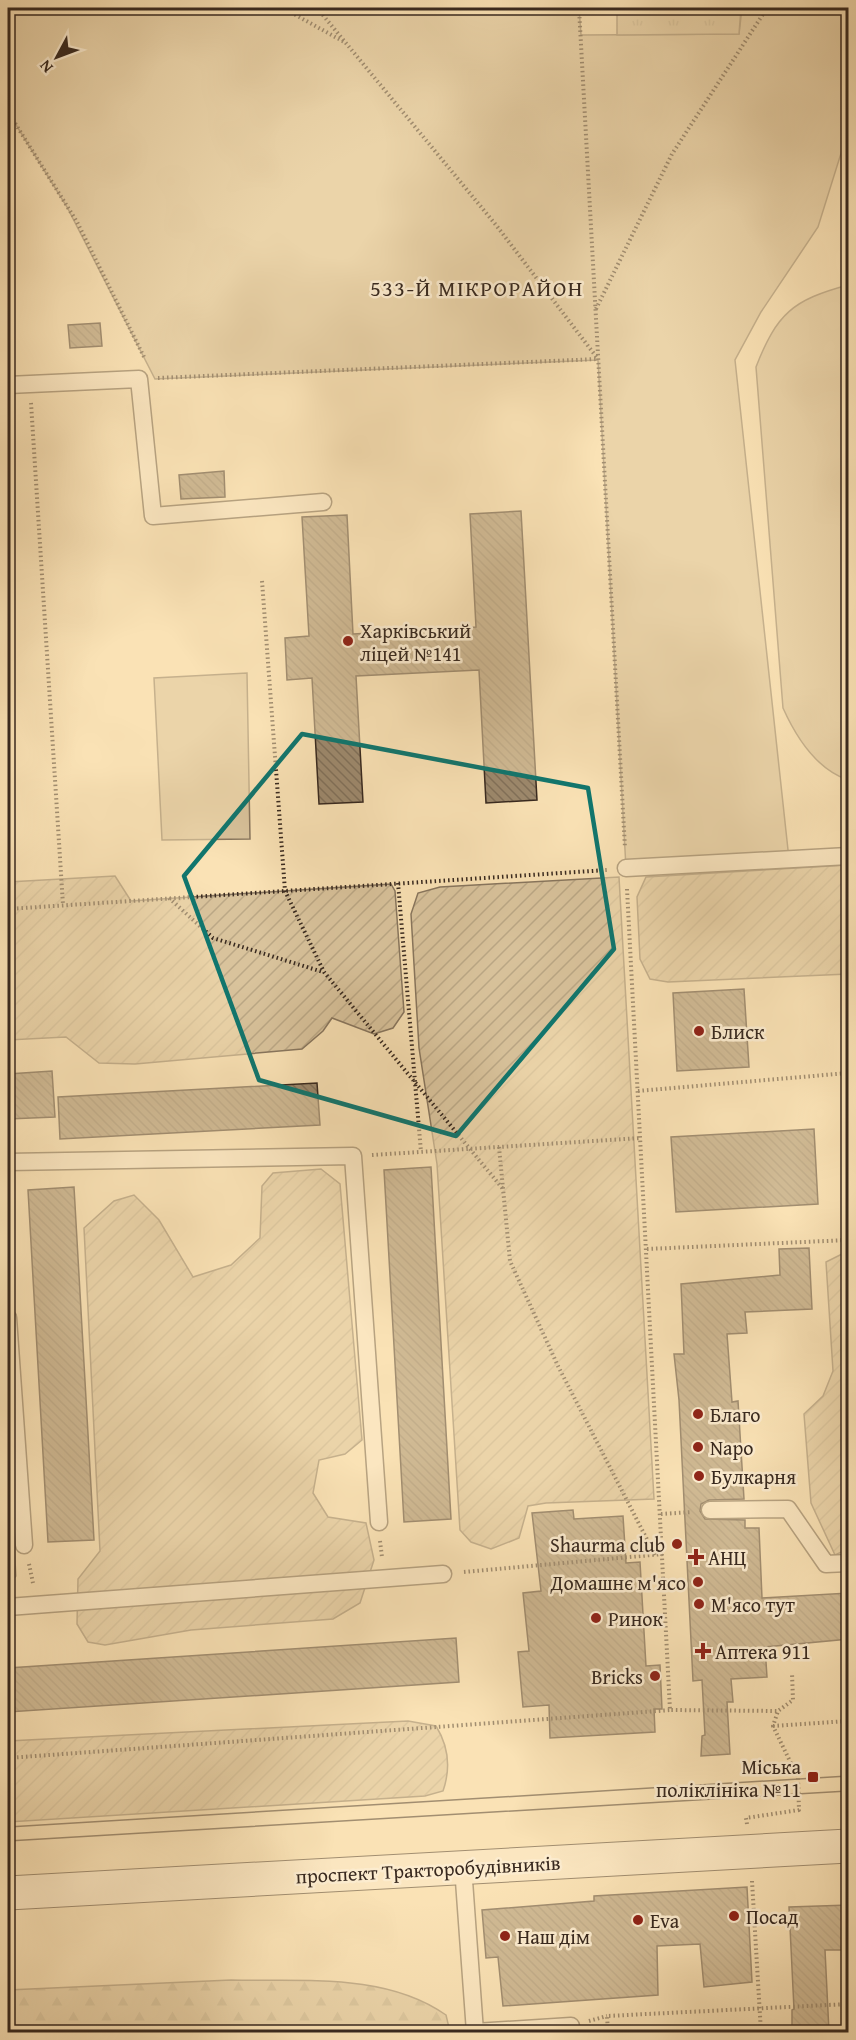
<svg xmlns="http://www.w3.org/2000/svg" width="856" height="2040" viewBox="0 0 856 2040" font-family="'Gentium Book Plus',serif">
  <style>
    .grass { fill: #d9c39c; stroke: #88765e; stroke-width: 1.5 }
    .forest { fill: url(#forest-firs); stroke: #88765e; stroke-width: 1.5 }
    .park { fill: url(#park-tufts); stroke: #88765e; stroke-width: 1.5 }
    .garden { fill: url(#garden-furrows); stroke: #88765e; stroke-width: 1.5 }
    .building { fill: url(#building-back-hatch); stroke: #38291f; stroke-width: 1.5 }
    .lines { fill: none; stroke-linecap: round; stroke-linejoin: round }
    .lane-casing { stroke: #685744; stroke-width: 19 }
    .secondary-casing { stroke: #38291f; stroke-width: 35 }
    .path { stroke: #38291f; stroke-width: 4; stroke-dasharray: 1.5 3; stroke-linecap: butt }
    .lane { stroke: #fceccf; stroke-width: 16 }
    .secondary { stroke: #fceccf; stroke-width: 33 }
    .tram { stroke: #38291f; stroke-width: 1.5 }
    .marked { fill: none; stroke: #0f766e; stroke-width: 4.5; stroke-linejoin: round }
    .poi-dot { fill: #8f2418; stroke: #fceccf; stroke-width: 2 }
    .labels { text-anchor: middle; dominant-baseline: central; stroke-width: 5; stroke-linejoin: round; paint-order: stroke }
    .poi-label { font-size: 20px; fill: #38291f; stroke: #fceccf; text-anchor: start }
    .street-label { font-size: 20px; fill: #38291f; stroke: #fceccf }
    .quarter-label { font-size: 22px; letter-spacing: 1.5px; fill: #38291f; stroke: #fceccf }
  </style>
  <defs>
    <pattern id="forest-firs" width="22" height="20" patternUnits="userSpaceOnUse" patternTransform="scale(1.5)"><rect width="22" height="20" fill="#d9c39c"/><path d="M5 1l3.5 6h-7zM16 11l3.5 6h-7z" fill="#bba886"/></pattern>
    <pattern id="park-tufts" width="24" height="20" patternUnits="userSpaceOnUse" patternTransform="scale(1.5)"><rect width="24" height="20" fill="#d9c39c"/><path d="M3 7l-1-3M5 7V3M7 7l1-3M15 17l-1-3M17 17v-4M19 17l1-3" fill="none" stroke="#bba886"/></pattern>
    <pattern id="garden-furrows" width="10" height="10" patternUnits="userSpaceOnUse" patternTransform="scale(1.5)"><rect width="10" height="10" fill="#d9c39c"/><path d="M-1 1l2-2M0 10L10 0M9 11l2-2" fill="none" stroke="#bba886"/></pattern>
    <pattern id="building-back-hatch" width="6" height="6" patternUnits="userSpaceOnUse" patternTransform="scale(1.5)"><rect width="6" height="6" fill="#9d896d"/><path d="M-1 5l2 2M0 0l6 6M5-1l2 2" fill="none" stroke="#817059"/></pattern>
  </defs>
  <rect width="100%" height="100%" fill="#fae2b5"/>
  <filter id="stains"><feTurbulence type="fractalNoise" baseFrequency=".00333" numOctaves="4"/><feColorMatrix values="0 0 0 0 .2 0 0 0 0 .09 0 0 0 0 .02 0 0 0 .5 -.17"/></filter>
  <radialGradient id="worn" r=".72"><stop offset=".6" stop-color="#630" stop-opacity="0"/><stop offset="1" stop-color="#630" stop-opacity=".3"/></radialGradient>
  <g class="grass">
    <polygon points="8,8 579,8 581,35 739,34 742,8 848,8 848,131 818,227 761,312 735,360 789,859 626,868 598,360 155,379 67,207 8,112"/>
    <path d="M848,285V780C816,769 796,737 783,708L756,367C777,313 793,300 848,285Z"/>
    <polygon points="247,673 250,839 162,840 154,678"/>
  </g>
  <path class="forest" d="M231,1980C302,1982 385,1972 446,2015L450,2032H8V1990Z"/>
  <polygon class="park" points="617,8 741,8 739,34 617,35"/>
  <g class="garden">
    <polygon points="848,865 848,974 668,982 650,979 640,959 637,897 646,877"/>
    <polygon points="115,876 131,901 391,884 395,891 404,1012 393,1028 374,1034 332,1018 323,1031 302,1049 135,1064 99,1063 66,1037 8,1040 8,882"/>
    <polygon points="619,877 654,1499 546,1503 528,1506 519,1538 491,1549 471,1542 460,1530 437,1164 419,1048 411,914 418,893 440,887"/>
    <polygon points="321,1169 340,1184 362,1440 345,1454 319,1460 313,1493 328,1517 366,1523 374,1560 360,1603 333,1619 191,1630 105,1645 88,1642 77,1624 78,1579 100,1551 84,1228 114,1201 134,1195 159,1220 193,1277 231,1265 260,1238 262,1186 273,1173"/>
    <polygon points="848,1251 848,1549 835,1555 811,1503 804,1414 823,1396 833,1371 826,1262"/>
    <polygon points="8,1504 11,1504 16,1576 8,1585"/>
    <path d="M408,1721L436,1726C449,1747 451,1768 443,1791L425,1796L8,1822V1741Z"/>
  </g>
  <g class="building">
    <polygon points="100,323 102,346 70,348 68,325"/>
    <polygon points="224,471 225,497 181,499 179,475"/>
    <polygon points="521,511 537,800 486,803 479,670 356,676 363,802 319,804 312,678 287,680 285,638 309,636 302,517 347,515 353,634 476,627 470,514"/>
    <polygon points="744,989 749,1067 677,1071 673,993"/>
    <polygon points="52,1071 55,1117 8,1119 8,1074"/>
    <polygon points="317,1083 320,1125 60,1139 58,1097"/>
    <polygon points="814,1129 818,1204 676,1212 671,1137"/>
    <polygon points="431,1167 451,1519 404,1522 384,1170"/>
    <polygon points="74,1187 94,1540 48,1542 28,1190"/>
    <polygon points="809,1248 812,1309 745,1312 747,1333 727,1334 732,1402 738,1401 744,1499 709,1500 701,1504 700,1511 705,1519 745,1520 745,1528 759,1528 762,1598 849,1593 849,1639 765,1647 767,1677 731,1679 733,1702 727,1702 730,1754 701,1756 702,1736 705,1735 702,1680 693,1681 679,1400 674,1354 684,1354 681,1284 780,1275 779,1249"/>
    <polygon points="573,1510 574,1519 623,1516 626,1563 640,1562 646,1666 660,1665 662,1709 654,1709 655,1732 550,1738 549,1705 523,1707 518,1652 529,1651 523,1593 541,1591 532,1513"/>
    <polygon points="456,1638 459,1682 8,1712 8,1668"/>
    <polygon points="747,1887 752,1982 704,1987 700,1944 657,1946 658,1995 503,2006 498,1957 486,1958 482,1910 594,1901 594,1896"/>
    <polygon points="849,1905 849,1950 825,1950 829,2032 792,2032 792,2010 794,2009 789,1907"/>
  </g>
  <g class="lines">
    <defs>
      <g id="lane">
        <polyline points="8,385 139,379 153,516 323,502"/>
        <polyline points="626,868 848,856"/>
        <polyline points="8,1162 353,1156 379,1522"/>
        <polyline points="8,1318 24,1545"/>
        <polyline points="710,1510 788,1509 826,1564 848,1563"/>
        <polyline points="8,1607 443,1574"/>
        <polyline points="463,1867 475,2032 571,2026"/>
      </g>
      <polyline id="secondary" points="8,1893 848,1846"/>
    </defs>
    <use href="#lane" class="lane-casing"/>
    <use href="#secondary" class="secondary-casing"/>
    <g class="path">
      <polyline points="283,8 346,43"/>
      <polyline points="317,8 496,225 598,359"/>
      <polyline points="579,8 625,848"/>
      <polyline points="8,112 77,222 145,359"/>
      <polyline points="596,309 672,154 767,8"/>
      <polyline points="158,378 598,359"/>
      <polyline points="31,403 63,905"/>
      <polyline points="262,581 285,891 324,972 503,1189"/>
      <polyline points="398,883 421,1152"/>
      <polyline points="627,889 670,1710 778,1711"/>
      <polyline points="169,898 213,938 323,972"/>
      <polyline points="8,909 607,870"/>
      <polyline points="846,1073 848,1115"/>
      <polyline points="638,1091 848,1073"/>
      <polyline points="499,1147 510,1261 558,1366 655,1555"/>
      <polyline points="372,1155 641,1138"/>
      <polyline points="647,1249 848,1240"/>
      <polyline points="661,1514 692,1512"/>
      <polyline points="380,1541 382,1557"/>
      <polyline points="29,1564 33,1583"/>
      <polyline points="464,1572 663,1554"/>
      <polyline points="773,1726 848,1721"/>
      <polyline points="8,1758 671,1710"/>
      <polyline points="747,1824 746,1818 799,1810 798,1778 773,1726 778,1711 793,1700 792,1673"/>
      <polyline points="752,1881 761,2032"/>
      <polyline points="589,2021 607,2016"/>
      <polyline points="428,2032 456,2032"/>
      <polyline points="608,2032 607,2016 848,2004"/>
    </g>
    <use href="#lane" class="lane"/>
    <use href="#secondary" class="secondary"/>
    <g class="tram">
      <polyline points="8,1827 848,1776"/>
      <polyline points="8,1841 848,1791"/>
    </g>
  </g>
  <path d="M0 0H856V2040H0ZM302,734L588,788L614,949L456,1136L259,1080L184,876Z" fill="#fae2b5" fill-opacity=".55" fill-rule="evenodd"/>
  <path class="marked" d="M302,734L588,788L614,949L456,1136L259,1080L184,876Z"/>
  <g class="poi-dot">
    <circle cx="348" cy="641" r="6"/>
    <circle cx="699" cy="1031" r="6"/>
    <circle cx="698" cy="1414" r="6"/>
    <circle cx="698" cy="1447" r="6"/>
    <circle cx="699" cy="1476" r="6"/>
    <circle cx="677" cy="1544" r="6"/>
    <path d="M693 1548h6v6h6v6h-6v6h-6v-6h-6v-6h6z"/>
    <circle cx="698" cy="1582" r="6"/>
    <circle cx="699" cy="1604" r="6"/>
    <circle cx="596" cy="1618" r="6"/>
    <path d="M700 1642h6v6h6v6h-6v6h-6v-6h-6v-6h6z"/>
    <circle cx="655" cy="1676" r="6"/>
    <rect x="807" y="1771" width="12" height="12" rx="3"/>
    <circle cx="734" cy="1916" r="6"/>
    <circle cx="638" cy="1920" r="6"/>
    <circle cx="505" cy="1936" r="6"/>
  </g>
  <g class="labels">
    <g class="poi-label">
      <text x="360" y="630">Харківський<tspan x="360" dy="23">ліцей №141</tspan></text>
      <text x="711" y="1031">Блиск</text>
      <text x="710" y="1414">Благо</text>
      <text x="710" y="1447">Napo</text>
      <text x="711" y="1476">Булкарня</text>
      <text x="665" y="1544" text-anchor="end">Shaurma club</text>
      <text x="708" y="1557">АНЦ</text>
      <text x="686" y="1582" text-anchor="end">Домашнє м'ясо</text>
      <text x="711" y="1604">М'ясо тут</text>
      <text x="608" y="1618">Ринок</text>
      <text x="715" y="1651">Аптека 911</text>
      <text x="643" y="1676" text-anchor="end">Bricks</text>
      <text x="801" y="1766" text-anchor="end">Міська<tspan x="801" dy="23">поліклініка №11</tspan></text>
      <text x="746" y="1916">Посад</text>
      <text x="650" y="1920">Eva</text>
      <text x="517" y="1936">Наш дім</text>
    </g>
    <g class="street-label">
      <text transform="translate(428 1869) rotate(-3)">проспект Тракторобудівників</text>
    </g>
    <g class="quarter-label">
      <text x="477" y="288">533-Й МІКРОРАЙОН</text>
    </g>
  </g>
  <rect width="856" height="2040" fill="none" stroke="#fae2b5" stroke-width="30"/>
  <rect x="9" y="9" width="838" height="2022" fill="none" stroke="#38291f" stroke-width="3"/>
  <rect x="15" y="15" width="826" height="2010" fill="none" stroke="#38291f" stroke-width="1.5"/>
  <g transform="translate(57 57) rotate(229)" stroke="#fceccf" stroke-width="4.5" paint-order="stroke">
  <path d="M0-4.5L10 22L0 15L-10 22Z" fill="#38291f"/>
  <text y="-9" font-size="16" font-weight="bold" text-anchor="middle" fill="#38291f">N</text>
  </g>
  <rect width="100%" height="100%" filter="url(#stains)"/>
  <rect width="100%" height="100%" fill="url(#worn)"/>
</svg>
